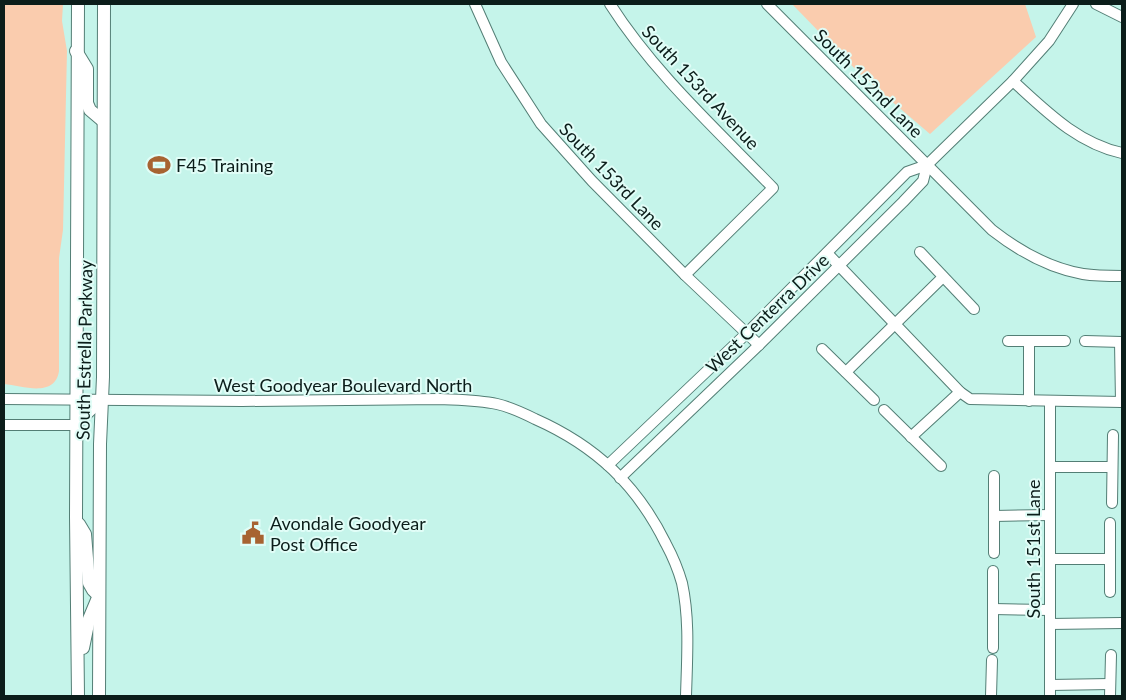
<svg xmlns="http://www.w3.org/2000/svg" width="1126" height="700" viewBox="0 0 1126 700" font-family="Lato,sans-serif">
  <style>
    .green { fill: #faccae }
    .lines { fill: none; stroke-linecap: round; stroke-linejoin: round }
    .minor-casing { stroke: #537e75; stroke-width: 12 }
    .major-casing { stroke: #537e75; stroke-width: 14 }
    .minor { stroke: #fff; stroke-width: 10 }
    .major { stroke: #fff; stroke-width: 12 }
    .labels { text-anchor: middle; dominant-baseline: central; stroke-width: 4; stroke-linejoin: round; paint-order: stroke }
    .street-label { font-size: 18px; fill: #0b1d1a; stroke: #e1fdf7 }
    .poi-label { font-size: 18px; fill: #0b1d1a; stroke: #e1fdf7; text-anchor: start }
  </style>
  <rect width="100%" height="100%" fill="#c5f4ea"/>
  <g class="green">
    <path d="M4,4H63L62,21L67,51L63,230L59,258V371C55,398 23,386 4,384Z"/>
    <polygon points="792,4 1025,4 1036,37 930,134 862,76"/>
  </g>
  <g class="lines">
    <defs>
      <g id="minor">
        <polyline points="475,4 501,62 541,124 592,181 685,275 759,345"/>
        <path d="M610,4C654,73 716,129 773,188L685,275"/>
        <path d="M767,4L992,230C1019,251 1048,268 1083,274C1096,276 1109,276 1122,276"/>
        <polyline points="1096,4 1122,17"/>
        <path d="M1013,81C1046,111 1077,143 1122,153"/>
        <polyline points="920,252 974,309"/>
        <polyline points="827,253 960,392 970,399 1122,402"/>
        <polyline points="1008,341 1065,341"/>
        <polyline points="1029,341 1029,401"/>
        <polyline points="1085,341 1122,342"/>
        <polyline points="1120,342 1121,402"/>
        <polyline points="822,349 874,400"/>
        <polyline points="846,372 943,277"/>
        <path d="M4,399L242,401L440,399C459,400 478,400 497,404C510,407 523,413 535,419C596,446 637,485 666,544C673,557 678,569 682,583C690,620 687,659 686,696"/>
        <polyline points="1050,401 1050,696"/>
        <polyline points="884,410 941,466"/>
        <polyline points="4,425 76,425 102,400"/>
        <polyline points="911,437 960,392"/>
        <polyline points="608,465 747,333 907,172 927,165 1013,81 1049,41 1073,4"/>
        <polyline points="1050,467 1112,467"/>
        <polyline points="620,478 759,345 903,202 923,181 927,165"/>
        <polyline points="1112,503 1113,435"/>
        <polyline points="994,516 1050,515"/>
        <polyline points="1110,523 1110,592"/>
        <polyline points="994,553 994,476"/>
        <polyline points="1050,559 1110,559"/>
        <polyline points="993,609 1050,610"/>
        <polyline points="1050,624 1122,623"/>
        <polyline points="993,648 993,571"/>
        <polyline points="1050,685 1110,684"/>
        <polyline points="991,696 992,660"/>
        <polyline points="1110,696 1111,655"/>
      </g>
      <g id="major">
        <polyline points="78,4 76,517 78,696"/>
        <polyline points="76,51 87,69 87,103 90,110 103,121"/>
        <polyline points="79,524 85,534 89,583 93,590 99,596"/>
        <polyline points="83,648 89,619 97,600"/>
        <polyline points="99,696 100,444 103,377 104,4"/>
      </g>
    </defs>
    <use href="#minor" class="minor-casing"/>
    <use href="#major" class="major-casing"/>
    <use href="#minor" class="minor"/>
    <use href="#major" class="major"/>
  </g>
  <defs>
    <symbol id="stadium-bare" viewBox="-9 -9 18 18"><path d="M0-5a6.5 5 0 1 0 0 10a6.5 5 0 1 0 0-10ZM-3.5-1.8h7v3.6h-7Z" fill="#a76332" stroke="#e1fdf7" stroke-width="2.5" paint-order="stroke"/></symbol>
    <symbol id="civic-bare" viewBox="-9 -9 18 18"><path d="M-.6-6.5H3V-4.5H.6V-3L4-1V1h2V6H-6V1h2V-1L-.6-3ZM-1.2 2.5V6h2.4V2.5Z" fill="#a76332" stroke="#e1fdf7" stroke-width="2.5" paint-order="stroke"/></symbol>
  </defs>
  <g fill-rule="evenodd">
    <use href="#stadium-bare" x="143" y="149" width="32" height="32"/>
    <use href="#civic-bare" x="237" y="517" width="32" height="32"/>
  </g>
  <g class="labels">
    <g class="street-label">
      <text transform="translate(869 83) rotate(45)">South 152nd Lane</text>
      <text transform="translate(701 87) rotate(47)">South 153rd Avenue</text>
      <text transform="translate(612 176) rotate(46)">South 153rd Lane</text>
      <text transform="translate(767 313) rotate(-44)">West Centerra Drive</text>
      <text transform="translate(84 350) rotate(-89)">South Estrella Parkway</text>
      <text x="343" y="385">West Goodyear Boulevard North</text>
      <text transform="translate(1033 549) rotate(-90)">South 151st Lane</text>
    </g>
    <g class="poi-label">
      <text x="176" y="165">F45 Training</text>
      <text x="270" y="523">Avondale Goodyear<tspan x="270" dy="21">Post Office</tspan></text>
    </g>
  </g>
  <rect width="1126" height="700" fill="none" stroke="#0b1d1a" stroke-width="10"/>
</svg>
